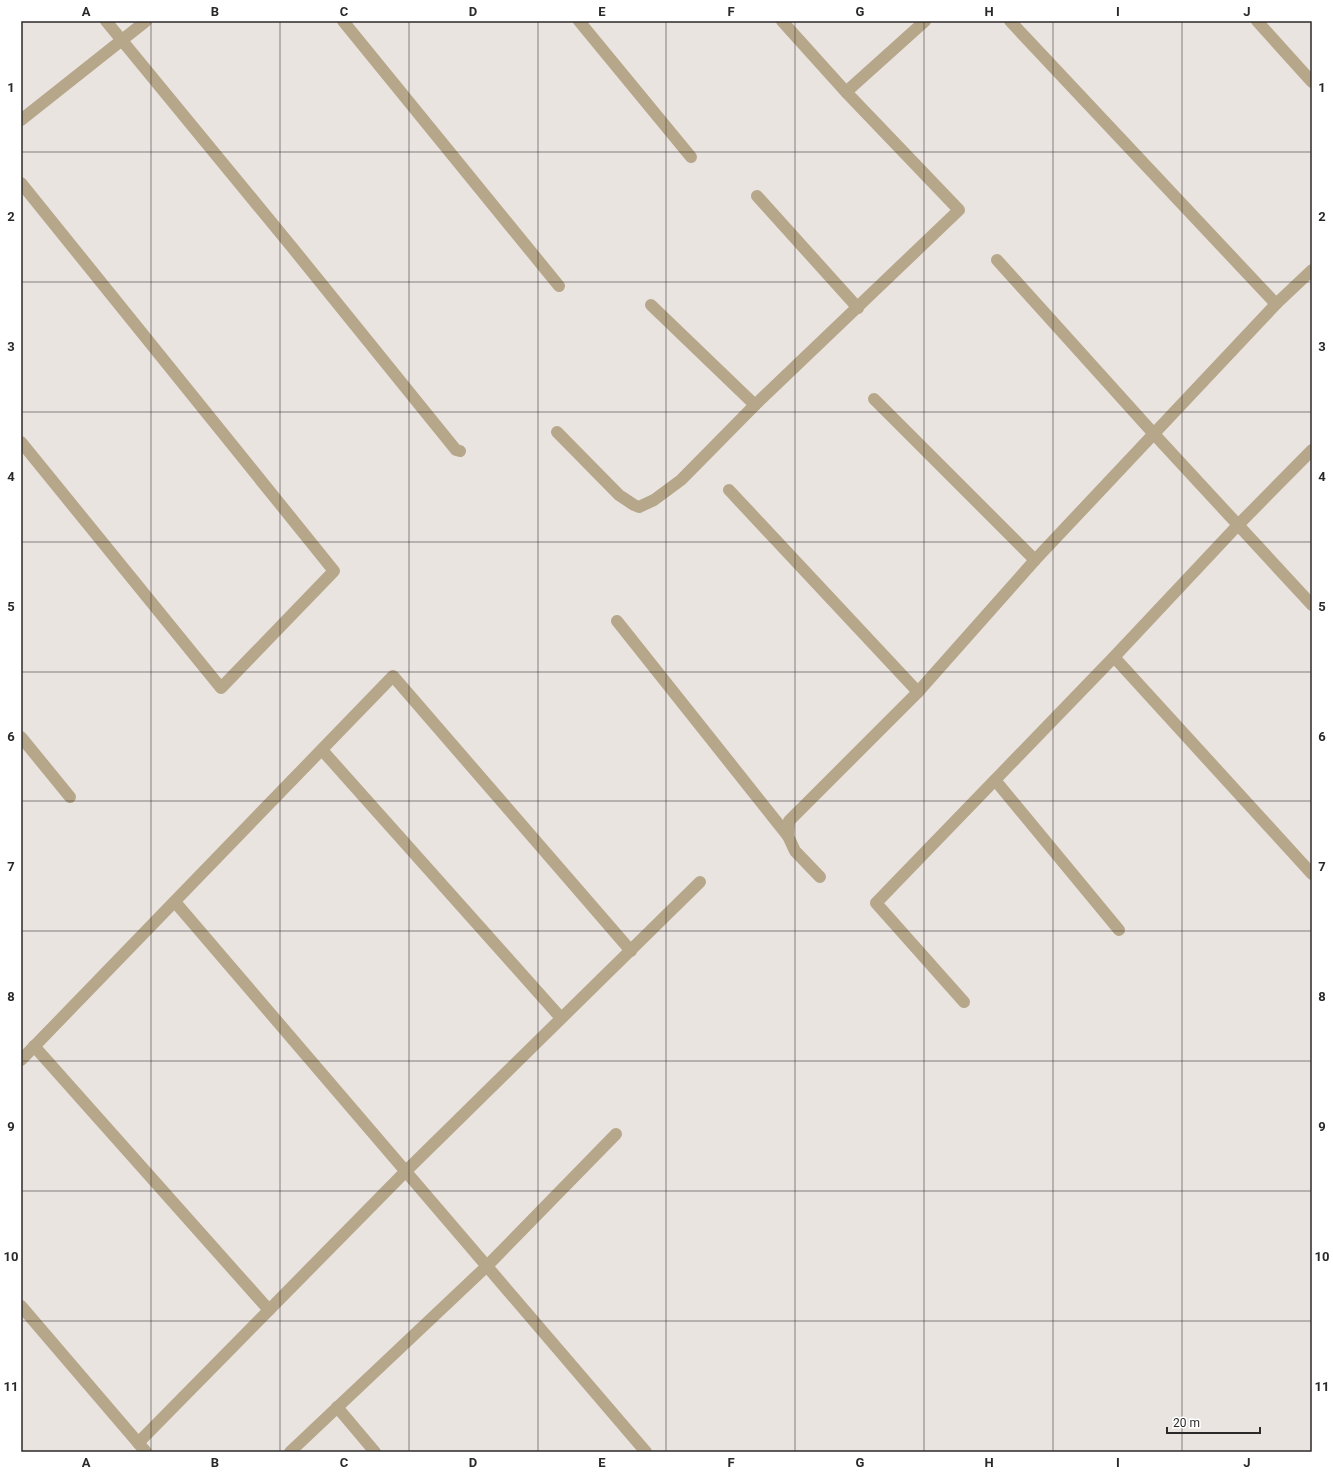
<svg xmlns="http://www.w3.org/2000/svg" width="1333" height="1473" viewBox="0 0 1333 1473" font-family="Roboto,sans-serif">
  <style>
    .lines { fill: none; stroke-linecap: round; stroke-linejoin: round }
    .street { stroke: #b6a78a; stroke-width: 12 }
    .grid { fill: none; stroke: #2b2928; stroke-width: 1; stroke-opacity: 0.55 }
    .neatline { fill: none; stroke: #2b2928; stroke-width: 1.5 }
    .grid-label { font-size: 13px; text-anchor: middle; font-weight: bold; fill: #2b2928 }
  </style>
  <rect width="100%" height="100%" fill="#eae4e1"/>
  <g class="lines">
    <g class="street">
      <polyline points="106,21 291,246 456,450 460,451"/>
      <polyline points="343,21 559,286"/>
      <polyline points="579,21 691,157"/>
      <polyline points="782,21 846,92 925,21"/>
      <polyline points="1010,21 1276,304"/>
      <polyline points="1257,21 1312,82"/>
      <polyline points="21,120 146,21"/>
      <polyline points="21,183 334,571 221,688 21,442"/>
      <polyline points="757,196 858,308"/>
      <polyline points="997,260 1154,434 1312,605"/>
      <polyline points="651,305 755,405"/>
      <polyline points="874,399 1035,560"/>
      <polyline points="557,432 619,495 634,505 639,507 654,500 681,480 755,405 959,210 846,92"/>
      <polyline points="729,490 918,692"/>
      <polyline points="617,621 788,836"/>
      <polyline points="1114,657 1312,874"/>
      <polyline points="21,737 70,797"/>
      <polyline points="322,750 561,1018"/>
      <polyline points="995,780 1119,930"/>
      <polyline points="820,877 795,851 788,836 789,821 918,692 1035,560 1276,304 1312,270"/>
      <polyline points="175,902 646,1452"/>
      <polyline points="964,1002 876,903 1114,657 1238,525 1312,450"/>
      <polyline points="34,1046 269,1310"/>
      <polyline points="21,1060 393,676 631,951"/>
      <polyline points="21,1306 146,1452"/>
      <polyline points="337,1407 375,1452"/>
      <polyline points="138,1443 406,1171 700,882"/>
      <polyline points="290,1452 487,1266 616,1134"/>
    </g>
  </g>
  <path class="grid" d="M151,21V1452M280,21V1452M409,21V1452M538,21V1452M666,21V1452M795,21V1452M924,21V1452M1053,21V1452M1182,21V1452M21,152H1312M21,282H1312M21,412H1312M21,542H1312M21,672H1312M21,801H1312M21,931H1312M21,1061H1312M21,1191H1312M21,1321H1312"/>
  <rect width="1333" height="1473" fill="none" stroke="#ffffff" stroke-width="44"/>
  <path d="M1167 1427v6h93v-6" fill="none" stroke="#2b2928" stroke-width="2"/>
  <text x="1173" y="1427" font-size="12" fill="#2b2928" stroke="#ffffff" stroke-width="3" paint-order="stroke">20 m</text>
  <rect x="22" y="22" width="1289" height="1429" class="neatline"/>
  <g class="grid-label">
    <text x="86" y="16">A</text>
    <text x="215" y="16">B</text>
    <text x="344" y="16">C</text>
    <text x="473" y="16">D</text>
    <text x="602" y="16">E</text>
    <text x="731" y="16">F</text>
    <text x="860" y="16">G</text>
    <text x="989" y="16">H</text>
    <text x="1118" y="16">I</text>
    <text x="1247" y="16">J</text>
    <text x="11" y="92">1</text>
    <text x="1322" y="92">1</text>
    <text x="11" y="221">2</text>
    <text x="1322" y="221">2</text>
    <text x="11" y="351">3</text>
    <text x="1322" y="351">3</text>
    <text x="11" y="481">4</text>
    <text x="1322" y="481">4</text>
    <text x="11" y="611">5</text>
    <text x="1322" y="611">5</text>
    <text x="11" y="741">6</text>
    <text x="1322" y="741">6</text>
    <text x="11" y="871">7</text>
    <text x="1322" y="871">7</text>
    <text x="11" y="1001">8</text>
    <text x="1322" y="1001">8</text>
    <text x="11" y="1131">9</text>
    <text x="1322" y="1131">9</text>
    <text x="11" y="1261">10</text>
    <text x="1322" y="1261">10</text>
    <text x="11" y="1391">11</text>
    <text x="1322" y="1391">11</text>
    <text x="86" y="1467">A</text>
    <text x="215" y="1467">B</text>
    <text x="344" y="1467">C</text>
    <text x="473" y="1467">D</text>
    <text x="602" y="1467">E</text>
    <text x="731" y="1467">F</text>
    <text x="860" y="1467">G</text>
    <text x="989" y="1467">H</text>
    <text x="1118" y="1467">I</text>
    <text x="1247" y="1467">J</text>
  </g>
</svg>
